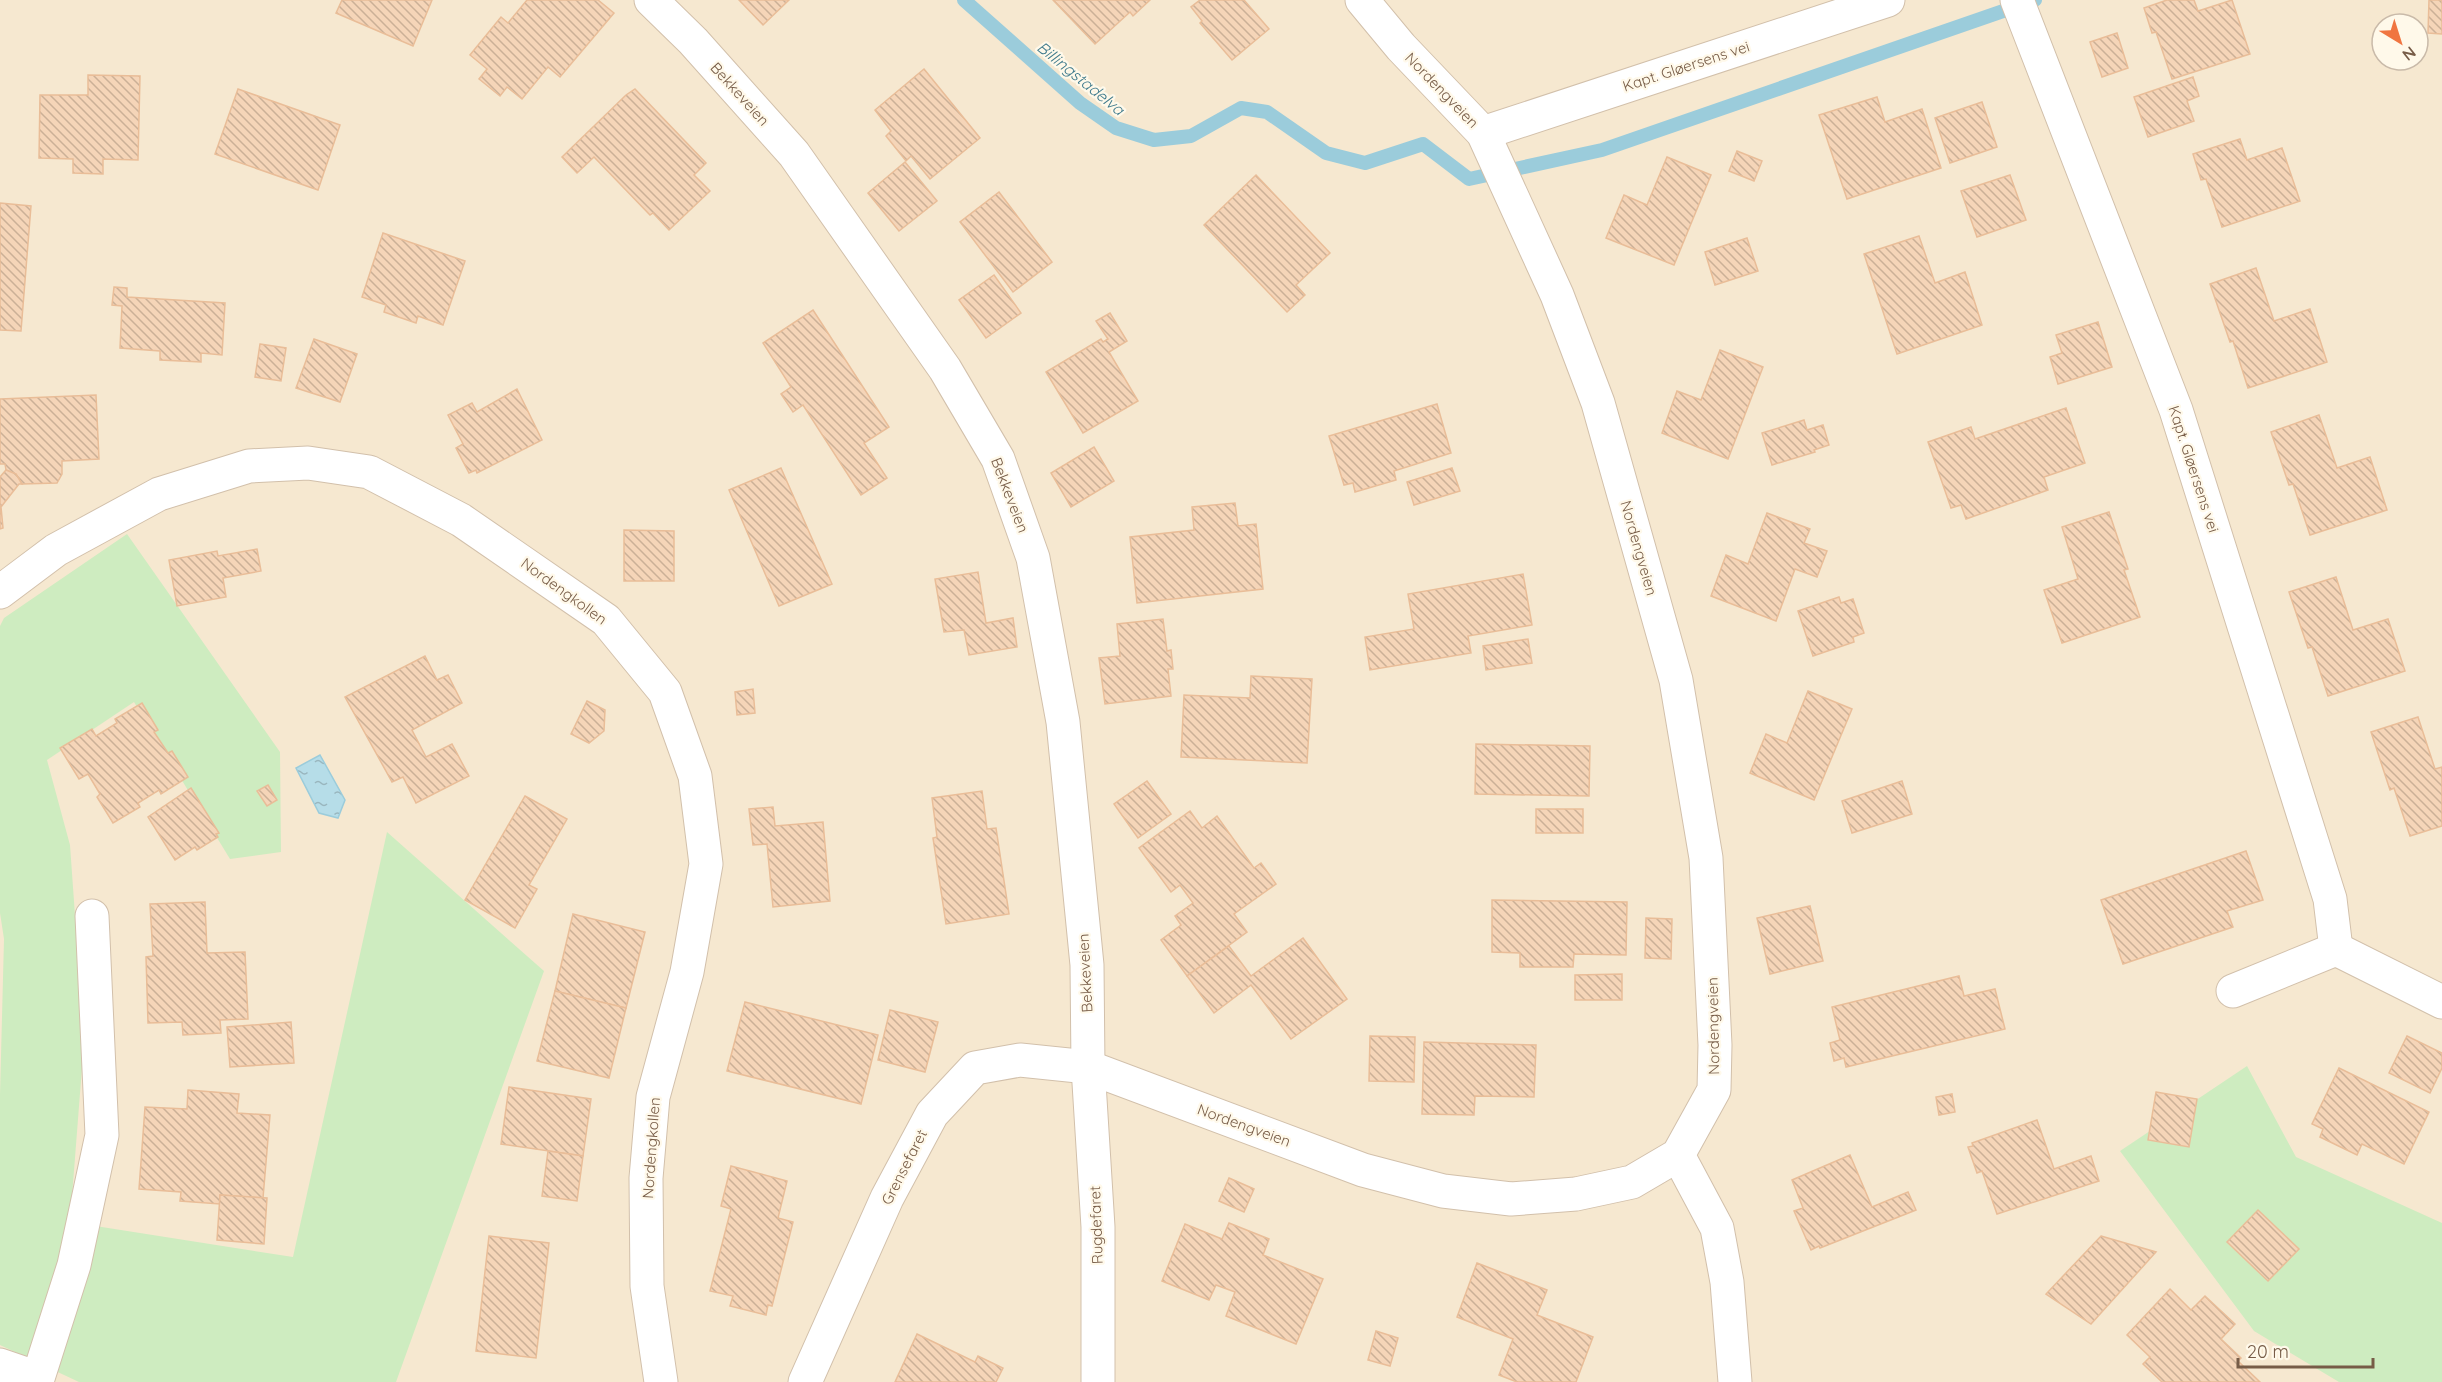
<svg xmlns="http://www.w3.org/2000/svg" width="2442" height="1382" viewBox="0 0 2442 1382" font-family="Quicksand,sans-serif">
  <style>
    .residential { fill: #f6e8d0; fill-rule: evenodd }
    .grass { fill: #ceecc0 }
    .water { fill: url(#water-ripples); stroke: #9bccdb; stroke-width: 1.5 }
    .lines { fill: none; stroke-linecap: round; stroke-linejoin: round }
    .stream { stroke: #9bccdb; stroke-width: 14 }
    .building { fill: url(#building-back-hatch); stroke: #e9bd98; stroke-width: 1.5 }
    .minor-casing { stroke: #d2c0ab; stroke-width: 35 }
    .minor { stroke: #fff; stroke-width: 33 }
    .labels { text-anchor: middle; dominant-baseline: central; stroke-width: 4.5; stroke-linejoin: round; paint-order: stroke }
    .street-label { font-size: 15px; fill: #775c47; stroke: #fff9ea }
    .water-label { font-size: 16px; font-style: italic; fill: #3f7a8c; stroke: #fff9ea }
  </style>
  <defs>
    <pattern id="water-ripples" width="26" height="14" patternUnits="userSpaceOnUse" patternTransform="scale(1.5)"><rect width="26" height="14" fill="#b6dde8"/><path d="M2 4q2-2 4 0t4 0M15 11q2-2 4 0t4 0" fill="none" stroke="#99b6be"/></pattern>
    <pattern id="building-back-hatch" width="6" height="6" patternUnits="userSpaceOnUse" patternTransform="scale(1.5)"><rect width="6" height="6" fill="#f5d5b8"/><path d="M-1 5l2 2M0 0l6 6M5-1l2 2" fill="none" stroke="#cbb097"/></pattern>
  </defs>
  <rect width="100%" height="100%" fill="#fef5e3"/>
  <path class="residential" d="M0,0H2442V1382H0ZM2382,24H2418V60H2382Z"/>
  <g class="grass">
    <polygon points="127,534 280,752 281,852 230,859 134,702 47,760 70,845 84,1042 70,1222 293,1257 387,832 544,971 396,1382 79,1382 0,1345 0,1095 4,939 0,913 0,626 4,618"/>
    <polygon points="2247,1066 2296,1157 2442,1223 2442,1382 2339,1382 2254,1331 2120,1151"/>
  </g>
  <polygon class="water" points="320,755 345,800 338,818 319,813 296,768"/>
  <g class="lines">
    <polyline class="stream" points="964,0 1080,103 1116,128 1154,140 1191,136 1241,108 1267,112 1326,153 1365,163 1423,144 1469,179 1602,150 2035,0"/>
  </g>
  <g class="building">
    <polygon points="342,0 432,0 413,46 336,13"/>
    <polygon points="527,0 598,0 614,13 560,77 548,67 522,99 507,87 500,96 479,79 487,69 470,55 501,17 508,23"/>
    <polygon points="739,0 789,0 763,25"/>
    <polygon points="1053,0 1150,0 1133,16 1130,12 1095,44"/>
    <polygon points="1200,0 1244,0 1269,29 1232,60 1200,23 1202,21 1191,7"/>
    <polygon points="2167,0 2194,0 2198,11 2232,0 2250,54 2172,79 2156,32 2152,33 2144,8"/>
    <polygon points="2429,0 2442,0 2442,34 2428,33"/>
    <polygon points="2117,33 2128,68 2102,77 2090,42"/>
    <polygon points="924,69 980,138 930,179 911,156 906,161 886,136 891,131 875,110"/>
    <polygon points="88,75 140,76 138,160 103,159 103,174 73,173 73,159 39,158 40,95 88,95"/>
    <polygon points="2193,77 2199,96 2187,101 2194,121 2148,137 2134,97"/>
    <polygon points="238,89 340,125 318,190 215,154"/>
    <polygon points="635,89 706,163 694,175 710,191 669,230 653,213 650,215 594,157 577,173 562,157 626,95"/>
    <polygon points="1877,97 1885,122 1922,109 1941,168 1847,199 1819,115"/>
    <polygon points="1982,102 1997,147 1950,163 1935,118"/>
    <polygon points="2240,139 2247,160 2282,148 2300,201 2222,227 2206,179 2201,180 2193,154"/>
    <polygon points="1737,151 1762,161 1754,181 1729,171"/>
    <polygon points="1667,157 1711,175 1674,265 1606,238 1624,195 1647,205"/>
    <polygon points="905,162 937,201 899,231 868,193"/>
    <polygon points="1256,175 1330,253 1296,285 1305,295 1287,312 1204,225"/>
    <polygon points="2010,175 2026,220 1977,237 1961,191"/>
    <polygon points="999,192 1052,262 1013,292 960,222"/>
    <polygon points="0,203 31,206 21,331 0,330"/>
    <polygon points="383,233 465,261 443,325 418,316 416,323 384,312 386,305 362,297"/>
    <polygon points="1919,236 1935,283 1965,272 1982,325 1897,354 1864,254"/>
    <polygon points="1747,238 1758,271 1715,285 1705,252"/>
    <polygon points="2256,268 2274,321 2310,309 2327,362 2248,388 2233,341 2230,342 2210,284"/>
    <polygon points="994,275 1021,313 986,338 959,300"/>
    <polygon points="114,287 127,288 127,297 225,303 222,355 201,353 201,362 160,360 160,351 120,348 122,306 112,305"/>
    <polygon points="813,310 889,427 864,443 887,478 861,495 803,405 793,412 781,394 791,387 763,343"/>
    <polygon points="1110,313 1127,341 1109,352 1138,401 1083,433 1046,372 1101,339 1103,342 1108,339 1096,321"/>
    <polygon points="2098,322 2112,367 2058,384 2050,357 2062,353 2056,335"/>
    <polygon points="314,339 357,354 340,402 296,388"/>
    <polygon points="260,344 286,348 281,381 255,377"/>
    <polygon points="1720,350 1763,367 1728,459 1662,433 1677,391 1701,400"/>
    <polygon points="517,389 542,440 477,473 476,470 469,473 456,448 463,444 448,415 472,403 477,412"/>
    <polygon points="96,395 99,459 62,461 62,474 57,483 22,484 16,474 6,470 5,464 0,464 0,399"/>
    <polygon points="1437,404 1451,453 1394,471 1396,480 1355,492 1353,483 1344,485 1329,436"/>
    <polygon points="2066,408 2085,463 2044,477 2048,490 1966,519 1961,505 1951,508 1928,442 1971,427 1975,439"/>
    <polygon points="2319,415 2337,468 2370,457 2387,510 2310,535 2293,484 2289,485 2271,432"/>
    <polygon points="1804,420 1807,430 1823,425 1829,445 1814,450 1815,452 1772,465 1762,433"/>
    <polygon points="1094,447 1114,481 1071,507 1051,473"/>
    <polygon points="781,468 832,584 779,606 729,490"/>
    <polygon points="1452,468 1460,491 1414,505 1407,482"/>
    <polygon points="6,470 16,474 22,484 19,484 1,507 3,528 0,529 0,477"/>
    <polygon points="1235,503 1238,526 1256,524 1263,589 1137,603 1130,537 1194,530 1192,507"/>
    <polygon points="2109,512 2128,569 2124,570 2140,617 2062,643 2044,590 2078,579 2062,527"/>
    <polygon points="1767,513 1810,529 1804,543 1827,551 1817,577 1795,569 1776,621 1711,596 1726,555 1748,564"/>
    <polygon points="624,530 674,531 674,581 624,581"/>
    <polygon points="257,549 261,571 223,578 226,597 177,606 169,560 217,551 218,556"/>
    <polygon points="978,572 986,623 1013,618 1017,647 969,655 964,630 944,632 935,579"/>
    <polygon points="1523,574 1532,625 1468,636 1471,653 1370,670 1365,637 1414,629 1408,594"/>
    <polygon points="2336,577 2353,630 2388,619 2405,671 2328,696 2312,647 2308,648 2289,592"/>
    <polygon points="1839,597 1841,603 1853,599 1864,633 1853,637 1854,642 1813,656 1798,611"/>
    <polygon points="1163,619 1167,651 1171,650 1173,669 1168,669 1171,696 1105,704 1099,658 1120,656 1117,624"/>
    <polygon points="1528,639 1532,663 1486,670 1483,646"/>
    <polygon points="425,656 437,680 448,675 462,703 412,730 426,757 452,744 469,776 416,803 403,777 392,782 345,697"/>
    <polygon points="1251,676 1312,679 1307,763 1181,757 1184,695 1250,698"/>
    <polygon points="753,689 755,713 737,715 735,692"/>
    <polygon points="1808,691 1852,709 1814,800 1750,773 1766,734 1787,743"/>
    <polygon points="587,701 605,710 604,731 589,743 571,734"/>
    <polygon points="142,703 158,730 154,732 168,753 172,751 188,777 161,794 159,790 138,803 140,807 113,823 97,797 100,794 88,774 79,779 60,748 92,729 96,736 117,723 115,719"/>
    <polygon points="2418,717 2435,769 2442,767 2442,826 2410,836 2394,788 2390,790 2371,732"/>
    <polygon points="1476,744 1590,746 1589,796 1475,794"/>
    <polygon points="1147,781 1171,814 1138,838 1114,804"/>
    <polygon points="1902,781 1912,814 1852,833 1842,801"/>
    <polygon points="268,785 277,800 267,806 257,791"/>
    <polygon points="191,788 219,833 216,834 218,837 197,850 195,847 175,860 148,817"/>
    <polygon points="982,791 987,829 996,828 1009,914 946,924 933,838 937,837 932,798"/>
    <polygon points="525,796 567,819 529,885 537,889 515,928 465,900"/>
    <polygon points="773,807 775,826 823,822 830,901 773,907 767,844 753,845 749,809"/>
    <rect x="1536" y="809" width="47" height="24"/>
    <polygon points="1190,811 1202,828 1217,816 1254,868 1261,863 1276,884 1234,914 1247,932 1187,976 1161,940 1181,925 1175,916 1193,903 1180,885 1171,892 1139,848"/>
    <polygon points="2246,851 2263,900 2227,911 2233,927 2123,964 2101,900"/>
    <polygon points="1492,900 1627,902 1626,955 1574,954 1573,967 1520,967 1520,953 1492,952"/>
    <polygon points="205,902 207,953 245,952 248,1019 220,1020 221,1033 183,1035 182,1022 148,1023 146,957 153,956 150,904"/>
    <polygon points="1810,906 1823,961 1770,974 1757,918"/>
    <polygon points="573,914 645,932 626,1008 555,991"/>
    <polygon points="1646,918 1672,919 1671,959 1645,958"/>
    <polygon points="1303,938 1347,999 1291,1039 1251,985 1214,1013 1187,976 1229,946 1251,976"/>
    <polygon points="1622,974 1622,1000 1575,1000 1575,975"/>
    <polygon points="1959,976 1964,996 1995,989 2005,1029 1846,1067 1844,1058 1834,1061 1830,1043 1840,1040 1832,1007"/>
    <polygon points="555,991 626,1008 609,1078 537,1061"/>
    <polygon points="745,1002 878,1035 861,1104 727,1071"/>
    <polygon points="890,1010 938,1022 925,1072 878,1060"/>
    <polygon points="291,1022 294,1063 230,1067 227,1027"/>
    <polygon points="1370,1036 1415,1037 1414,1082 1369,1081"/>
    <polygon points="2407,1036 2442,1053 2442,1068 2430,1093 2389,1073"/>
    <polygon points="1424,1042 1536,1045 1534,1097 1475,1096 1474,1115 1422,1114"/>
    <polygon points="2339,1068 2429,1112 2404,1164 2362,1144 2357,1155 2320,1137 2323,1129 2312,1124"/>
    <polygon points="509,1087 591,1099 583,1156 501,1144"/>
    <polygon points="188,1090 239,1094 237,1113 270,1115 263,1198 220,1195 220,1204 180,1201 181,1192 139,1189 145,1107 187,1109"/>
    <polygon points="2156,1092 2197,1099 2189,1147 2148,1140"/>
    <polygon points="1952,1094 1955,1112 1939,1115 1936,1097"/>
    <polygon points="2037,1120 2054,1169 2091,1156 2099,1181 1997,1214 1982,1171 1977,1173 1968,1147 1973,1146 1972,1143"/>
    <polygon points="548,1151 583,1156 577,1201 542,1196"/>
    <polygon points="1850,1155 1872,1207 1908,1192 1916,1210 1820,1248 1819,1246 1811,1250 1794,1211 1803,1208 1792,1180"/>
    <polygon points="731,1166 787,1181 778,1218 793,1222 772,1306 768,1305 766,1315 730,1306 733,1296 710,1291 731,1209 721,1206"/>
    <polygon points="1229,1178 1254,1189 1244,1212 1219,1201"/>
    <polygon points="220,1195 267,1198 264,1244 217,1240"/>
    <polygon points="2258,1210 2299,1249 2268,1281 2227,1242"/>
    <polygon points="1229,1223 1269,1239 1263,1255 1323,1279 1296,1344 1226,1316 1235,1292 1216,1285 1209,1300 1162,1281 1185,1224 1222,1239"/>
    <polygon points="489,1236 549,1243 536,1358 476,1351"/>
    <polygon points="2101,1236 2156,1252 2091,1324 2046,1294"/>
    <polygon points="1477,1263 1547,1290 1537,1315 1593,1337 1576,1382 1517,1382 1499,1375 1513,1339 1457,1317"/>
    <polygon points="2170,1289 2191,1310 2205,1296 2235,1324 2221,1339 2241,1358 2238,1361 2260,1382 2162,1382 2143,1364 2150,1357 2127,1335"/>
    <polygon points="1376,1331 1398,1338 1390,1366 1368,1360"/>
    <polygon points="917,1334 975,1362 978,1356 1003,1368 996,1382 895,1382"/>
  </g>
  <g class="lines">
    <defs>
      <g id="minor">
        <polyline points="651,0 693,41 794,154 945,369 998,459 1033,558 1063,722 1087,965 1088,1067 1098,1227 1098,1382"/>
        <polyline points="2017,0 2176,410 2330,899 2336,949"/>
        <polyline points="1483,133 1888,0"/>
        <polyline points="0,592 56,550 159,494 249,466 308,463 369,472 461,520 606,620 665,692 695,776 706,864 687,972 653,1097 646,1178 647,1286 661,1382"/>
        <polyline points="2233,991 2336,949 2442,1002"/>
        <polyline points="1678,1155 1717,1228 1727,1282 1735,1382"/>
        <polyline points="0,1365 38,1378 74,1265 102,1135 92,916"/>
        <polyline points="805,1382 887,1198 932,1114 975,1068 1020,1060 1088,1067 1363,1170 1443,1191 1511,1199 1576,1194 1632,1182 1678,1155 1714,1090 1715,1045 1706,858 1676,680 1598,403 1557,295 1483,133 1401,47 1362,0"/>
      </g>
    </defs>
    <use href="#minor" class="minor-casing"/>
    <use href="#minor" class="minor"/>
  </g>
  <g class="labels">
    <g class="street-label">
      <text transform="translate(1686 66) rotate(-18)">Kapt. Gløersens vei</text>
      <text transform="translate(1442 90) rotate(46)">Nordengveien</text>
      <text transform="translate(740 94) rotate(48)">Bekkeveien</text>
      <text transform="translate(2194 469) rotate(72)">Kapt. Gløersens vei</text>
      <text transform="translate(1010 495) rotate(69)">Bekkeveien</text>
      <text transform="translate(1639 548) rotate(74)">Nordengveien</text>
      <text transform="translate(564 591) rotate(36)">Nordengkollen</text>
      <text transform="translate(1085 973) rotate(-93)">Bekkeveien</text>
      <text transform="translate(1713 1026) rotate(-91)">Nordengveien</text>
      <text transform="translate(1244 1125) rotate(20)">Nordengveien</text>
      <text transform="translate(651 1148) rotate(-86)">Nordengkollen</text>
      <text transform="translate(904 1167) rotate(-63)">Grensefaret</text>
      <text transform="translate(1096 1225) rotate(-92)">Rugdefaret</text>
    </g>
    <g class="water-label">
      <text transform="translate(1081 78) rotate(39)">Billingstadelva</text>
    </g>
  </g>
  <g transform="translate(2400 42) rotate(142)"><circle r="28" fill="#fff9ea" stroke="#c9baa9" stroke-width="1.5"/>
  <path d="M0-4.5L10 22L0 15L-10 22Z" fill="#f07540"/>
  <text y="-9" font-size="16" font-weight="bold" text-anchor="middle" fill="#775c47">N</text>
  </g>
  <path d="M2238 1358v9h135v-9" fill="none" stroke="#775c47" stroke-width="3"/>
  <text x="2247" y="1358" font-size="18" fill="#775c47" stroke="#fff9ea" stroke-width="4.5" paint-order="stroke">20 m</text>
</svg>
